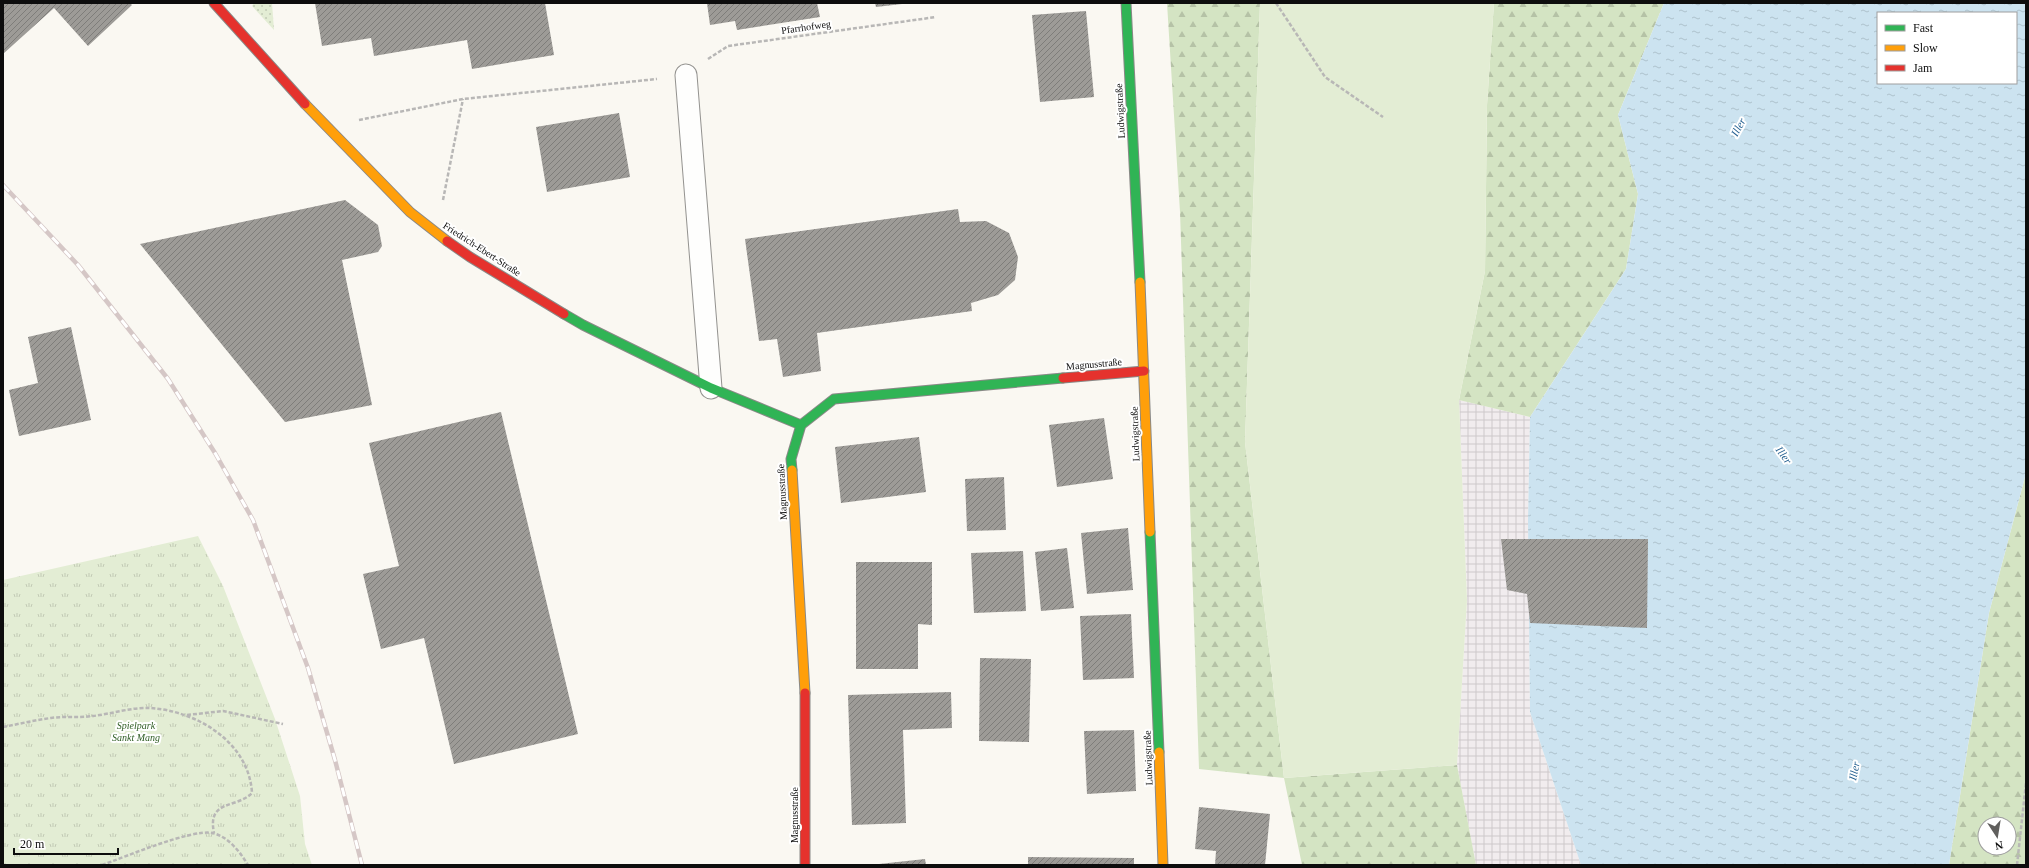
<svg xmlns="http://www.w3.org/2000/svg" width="2029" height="868" viewBox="0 0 2029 868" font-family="Georgia,serif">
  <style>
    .industrial { fill: url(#industrial-grid) }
    .grass { fill: url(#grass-dots) }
    .forest { fill: url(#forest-firs); fill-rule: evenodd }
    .park { fill: url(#park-tufts) }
    .garden { fill: #e3edd4 }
    .water { fill: url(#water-ripples); fill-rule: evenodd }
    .building { fill: url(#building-hatch) }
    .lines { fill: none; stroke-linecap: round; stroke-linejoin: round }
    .lane-casing { stroke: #949390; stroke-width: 23 }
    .fast-casing { stroke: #8a8987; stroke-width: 11 }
    .slow-casing { stroke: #8a8987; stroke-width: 11 }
    .jam-casing { stroke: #8a8987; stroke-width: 11 }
    .path { stroke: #b8b7b6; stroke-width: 2.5; stroke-dasharray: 4 2; stroke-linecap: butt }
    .lane { stroke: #fefefd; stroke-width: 21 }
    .fast { stroke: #30b455; stroke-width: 9 }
    .slow { stroke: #ff9f0a; stroke-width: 9 }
    .jam { stroke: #e5322d; stroke-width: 9 }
    .rail-casing { stroke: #d5c7c6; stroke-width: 4.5 }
    .rail { stroke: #fff; stroke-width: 3; stroke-dasharray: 9; stroke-linecap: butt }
    .labels { text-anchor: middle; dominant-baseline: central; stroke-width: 4; stroke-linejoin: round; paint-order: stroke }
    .street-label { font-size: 10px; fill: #0d0d0d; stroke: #fff }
    .park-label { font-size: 10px; font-style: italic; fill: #2f5d24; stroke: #fff }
    .water-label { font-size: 11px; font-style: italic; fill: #246091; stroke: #fff }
  </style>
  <defs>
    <pattern id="industrial-grid" width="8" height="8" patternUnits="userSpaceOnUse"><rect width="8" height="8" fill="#f1ecee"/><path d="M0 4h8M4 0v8" fill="none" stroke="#cdc9cb"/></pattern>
    <pattern id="grass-dots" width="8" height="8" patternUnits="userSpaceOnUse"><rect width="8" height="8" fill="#e3edd4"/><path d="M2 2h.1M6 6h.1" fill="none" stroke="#c2cab5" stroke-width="1.8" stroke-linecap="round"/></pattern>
    <pattern id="forest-firs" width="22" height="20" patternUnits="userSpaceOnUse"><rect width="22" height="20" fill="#d4e4c3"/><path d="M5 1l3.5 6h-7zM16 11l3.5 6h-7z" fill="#b5c2a6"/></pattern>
    <pattern id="park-tufts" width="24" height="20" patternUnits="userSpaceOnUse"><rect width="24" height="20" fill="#e3edd4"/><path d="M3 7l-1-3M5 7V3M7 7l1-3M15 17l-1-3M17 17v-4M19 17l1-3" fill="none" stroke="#c2cab5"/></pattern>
    <pattern id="water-ripples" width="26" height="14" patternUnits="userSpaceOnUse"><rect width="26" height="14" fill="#cce3f0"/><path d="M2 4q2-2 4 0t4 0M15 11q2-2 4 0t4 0" fill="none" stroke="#aec2cd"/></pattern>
    <pattern id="building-hatch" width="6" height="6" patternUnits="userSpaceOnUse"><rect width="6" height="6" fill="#9d9b97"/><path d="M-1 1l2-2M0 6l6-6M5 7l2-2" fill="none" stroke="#7e7d7a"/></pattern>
  </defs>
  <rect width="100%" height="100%" fill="#faf8f2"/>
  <polygon class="industrial" points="1459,400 1530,417 1528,521 1530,712 1581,865 1476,865 1457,765 1467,600"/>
  <polygon class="grass" points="254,3 272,3 274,30 252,6"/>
  <g class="forest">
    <polygon points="1167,3 1260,3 1245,442 1284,778 1457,765 1476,865 1302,865 1284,778 1199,769 1180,212"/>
    <polygon points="1494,3 1664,3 1618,115 1638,194 1626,269 1530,417 1459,400 1485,271 1487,105"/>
    <path d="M2026,473V865H1949L1989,613ZM1985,824H2009V848H1985Z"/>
  </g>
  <polygon class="park" points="198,536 223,586 275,719 300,796 305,844 312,865 3,865 3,580"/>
  <polygon class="garden" points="1260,3 1494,3 1487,105 1485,271 1459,400 1467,600 1457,765 1284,778 1245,442"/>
  <path class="water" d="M1664,3H2026V473L1989,613L1949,865H1581L1530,712L1528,521L1530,417L1626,269L1638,194L1618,115ZM1878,13H2016V83H1878Z"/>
  <g class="building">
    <polygon points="3,3 130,3 132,5 88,46 54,8 3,54"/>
    <polygon points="315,3 545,3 554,55 472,69 467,40 374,56 371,38 322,46"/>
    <polygon points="707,3 817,3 820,17 737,30 735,21 710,25"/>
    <polygon points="875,3 902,3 902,4 876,7"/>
    <polygon points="1086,11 1094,97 1040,102 1032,15"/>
    <polygon points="619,113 630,177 547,192 536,127"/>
    <polygon points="345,200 378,225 382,246 378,252 342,260 372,405 285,422 140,244"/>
    <polygon points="958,209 960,222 986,221 1009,233 1018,257 1015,280 998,295 971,303 972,311 817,333 821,371 783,377 777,339 759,341 745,239"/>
    <polygon points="71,327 91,420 19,436 9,390 38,383 28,337"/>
    <polygon points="501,412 578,734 454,764 424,638 381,649 363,574 399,566 369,443"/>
    <polygon points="1104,418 1113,479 1057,487 1049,425"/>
    <polygon points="919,437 926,492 841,503 835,447"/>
    <polygon points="1004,477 1006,530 967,531 965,479"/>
    <polygon points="1128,528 1133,590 1087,594 1081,533"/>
    <polygon points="1501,539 1648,539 1647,628 1530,623 1527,594 1507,590"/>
    <polygon points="1067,548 1074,608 1041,611 1035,552"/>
    <polygon points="1023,551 1026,611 974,613 971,553"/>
    <polygon points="856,562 932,562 932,625 918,624 918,669 856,669"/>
    <polygon points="1131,614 1134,678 1083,680 1080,616"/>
    <polygon points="980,658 1031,659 1029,742 979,741"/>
    <polygon points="951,692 952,728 903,730 906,823 852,825 848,695"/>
    <polygon points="1134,730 1136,791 1087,794 1084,731"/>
    <polygon points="1199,807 1270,814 1265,865 1215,865 1216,851 1195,849"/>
    <polygon points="1028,857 1134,858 1134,865 1028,865"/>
    <polygon points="925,859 926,865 879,865 879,864"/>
  </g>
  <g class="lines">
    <defs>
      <polyline id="lane" points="686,75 711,388"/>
      <g id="fast">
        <polyline points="1126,3 1140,282"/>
        <polyline points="564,314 583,325 711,388 801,425"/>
        <polyline points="792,470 791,459 801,425 834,399 1063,378"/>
        <polyline points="1150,532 1159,752"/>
      </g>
      <g id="slow">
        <polyline points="305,104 410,212 447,241"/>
        <polyline points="1140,282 1150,532"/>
        <polyline points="792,470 805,693"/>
        <polyline points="1159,752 1163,865"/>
      </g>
      <g id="jam">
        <polyline points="214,3 305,104"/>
        <polyline points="447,241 470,257 564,314"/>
        <polyline points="1063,378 1144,371"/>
        <polyline points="805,693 805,865"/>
      </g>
    </defs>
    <use href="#lane" class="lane-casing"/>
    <use href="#fast" class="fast-casing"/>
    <use href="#slow" class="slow-casing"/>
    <use href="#jam" class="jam-casing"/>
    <g class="path">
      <polyline points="1276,3 1325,77 1383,117"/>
      <polyline points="708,59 728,46 936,17"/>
      <polyline points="359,120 463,99 657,79"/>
      <polyline points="443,200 463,99"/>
      <polyline points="187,715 223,711 283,724"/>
      <path d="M3,727C19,724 35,720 51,718C65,716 79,718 93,716C111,714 132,707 150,708C197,711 249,742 252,793C236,809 207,799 214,833"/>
      <path d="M102,865C125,857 191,829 212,833C228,836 240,852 248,865"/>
      <polyline points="2017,865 2026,783"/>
    </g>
    <use href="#lane" class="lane"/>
    <use href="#fast" class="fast"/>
    <use href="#slow" class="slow"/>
    <use href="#jam" class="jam"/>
    <defs>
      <polyline id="rail" points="3,185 78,265 168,379 215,453 253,520 308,668 335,760 362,865"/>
    </defs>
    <use href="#rail" class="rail-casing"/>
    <use href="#rail" class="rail"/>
  </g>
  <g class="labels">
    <g class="street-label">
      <text transform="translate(806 27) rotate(-8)">Pfarrhofweg</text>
      <text transform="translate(1120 111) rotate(-93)">Ludwigstraße</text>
      <text transform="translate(482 249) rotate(33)">Friedrich-Ebert-Straße</text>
      <text transform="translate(1094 364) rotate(-5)">Magnusstraße</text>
      <text transform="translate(1135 434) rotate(-92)">Ludwigstraße</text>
      <text transform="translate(782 492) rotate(-93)">Magnusstraße</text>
      <text transform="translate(1148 758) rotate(-92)">Ludwigstraße</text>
      <text transform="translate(794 815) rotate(-90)">Magnusstraße</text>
    </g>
    <g class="park-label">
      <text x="136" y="725">Spielpark<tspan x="136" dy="12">Sankt Mang</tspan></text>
    </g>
    <g class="water-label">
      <text transform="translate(1738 127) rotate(-61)">Iller</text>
      <text transform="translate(1784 455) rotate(54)">Iller</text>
      <text transform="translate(1854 771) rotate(-78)">Iller</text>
    </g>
  </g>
  <rect width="2029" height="868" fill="none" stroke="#0d0d0d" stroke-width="8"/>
  <rect x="1877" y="12" width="140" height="72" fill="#ffffff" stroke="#9e9e9e"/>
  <rect x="1885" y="25" width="20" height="6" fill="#30b455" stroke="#9e9e9e"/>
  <text x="1913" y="32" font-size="12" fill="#0d0d0d">Fast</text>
  <rect x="1885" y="45" width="20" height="6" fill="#ff9f0a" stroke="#9e9e9e"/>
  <text x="1913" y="52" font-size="12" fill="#0d0d0d">Slow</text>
  <rect x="1885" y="65" width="20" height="6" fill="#e5322d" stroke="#9e9e9e"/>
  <text x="1913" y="72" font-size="12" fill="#0d0d0d">Jam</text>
  <g transform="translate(1997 836) rotate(168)"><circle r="19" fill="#ffffff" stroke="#9e9e9e"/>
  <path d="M0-3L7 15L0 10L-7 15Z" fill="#605f5d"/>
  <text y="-6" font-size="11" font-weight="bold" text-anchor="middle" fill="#0d0d0d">N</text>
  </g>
  <path d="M14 848v6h104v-6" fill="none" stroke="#0d0d0d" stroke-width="2"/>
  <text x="20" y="848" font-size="12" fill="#0d0d0d" stroke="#ffffff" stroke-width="3" paint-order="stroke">20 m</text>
</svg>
